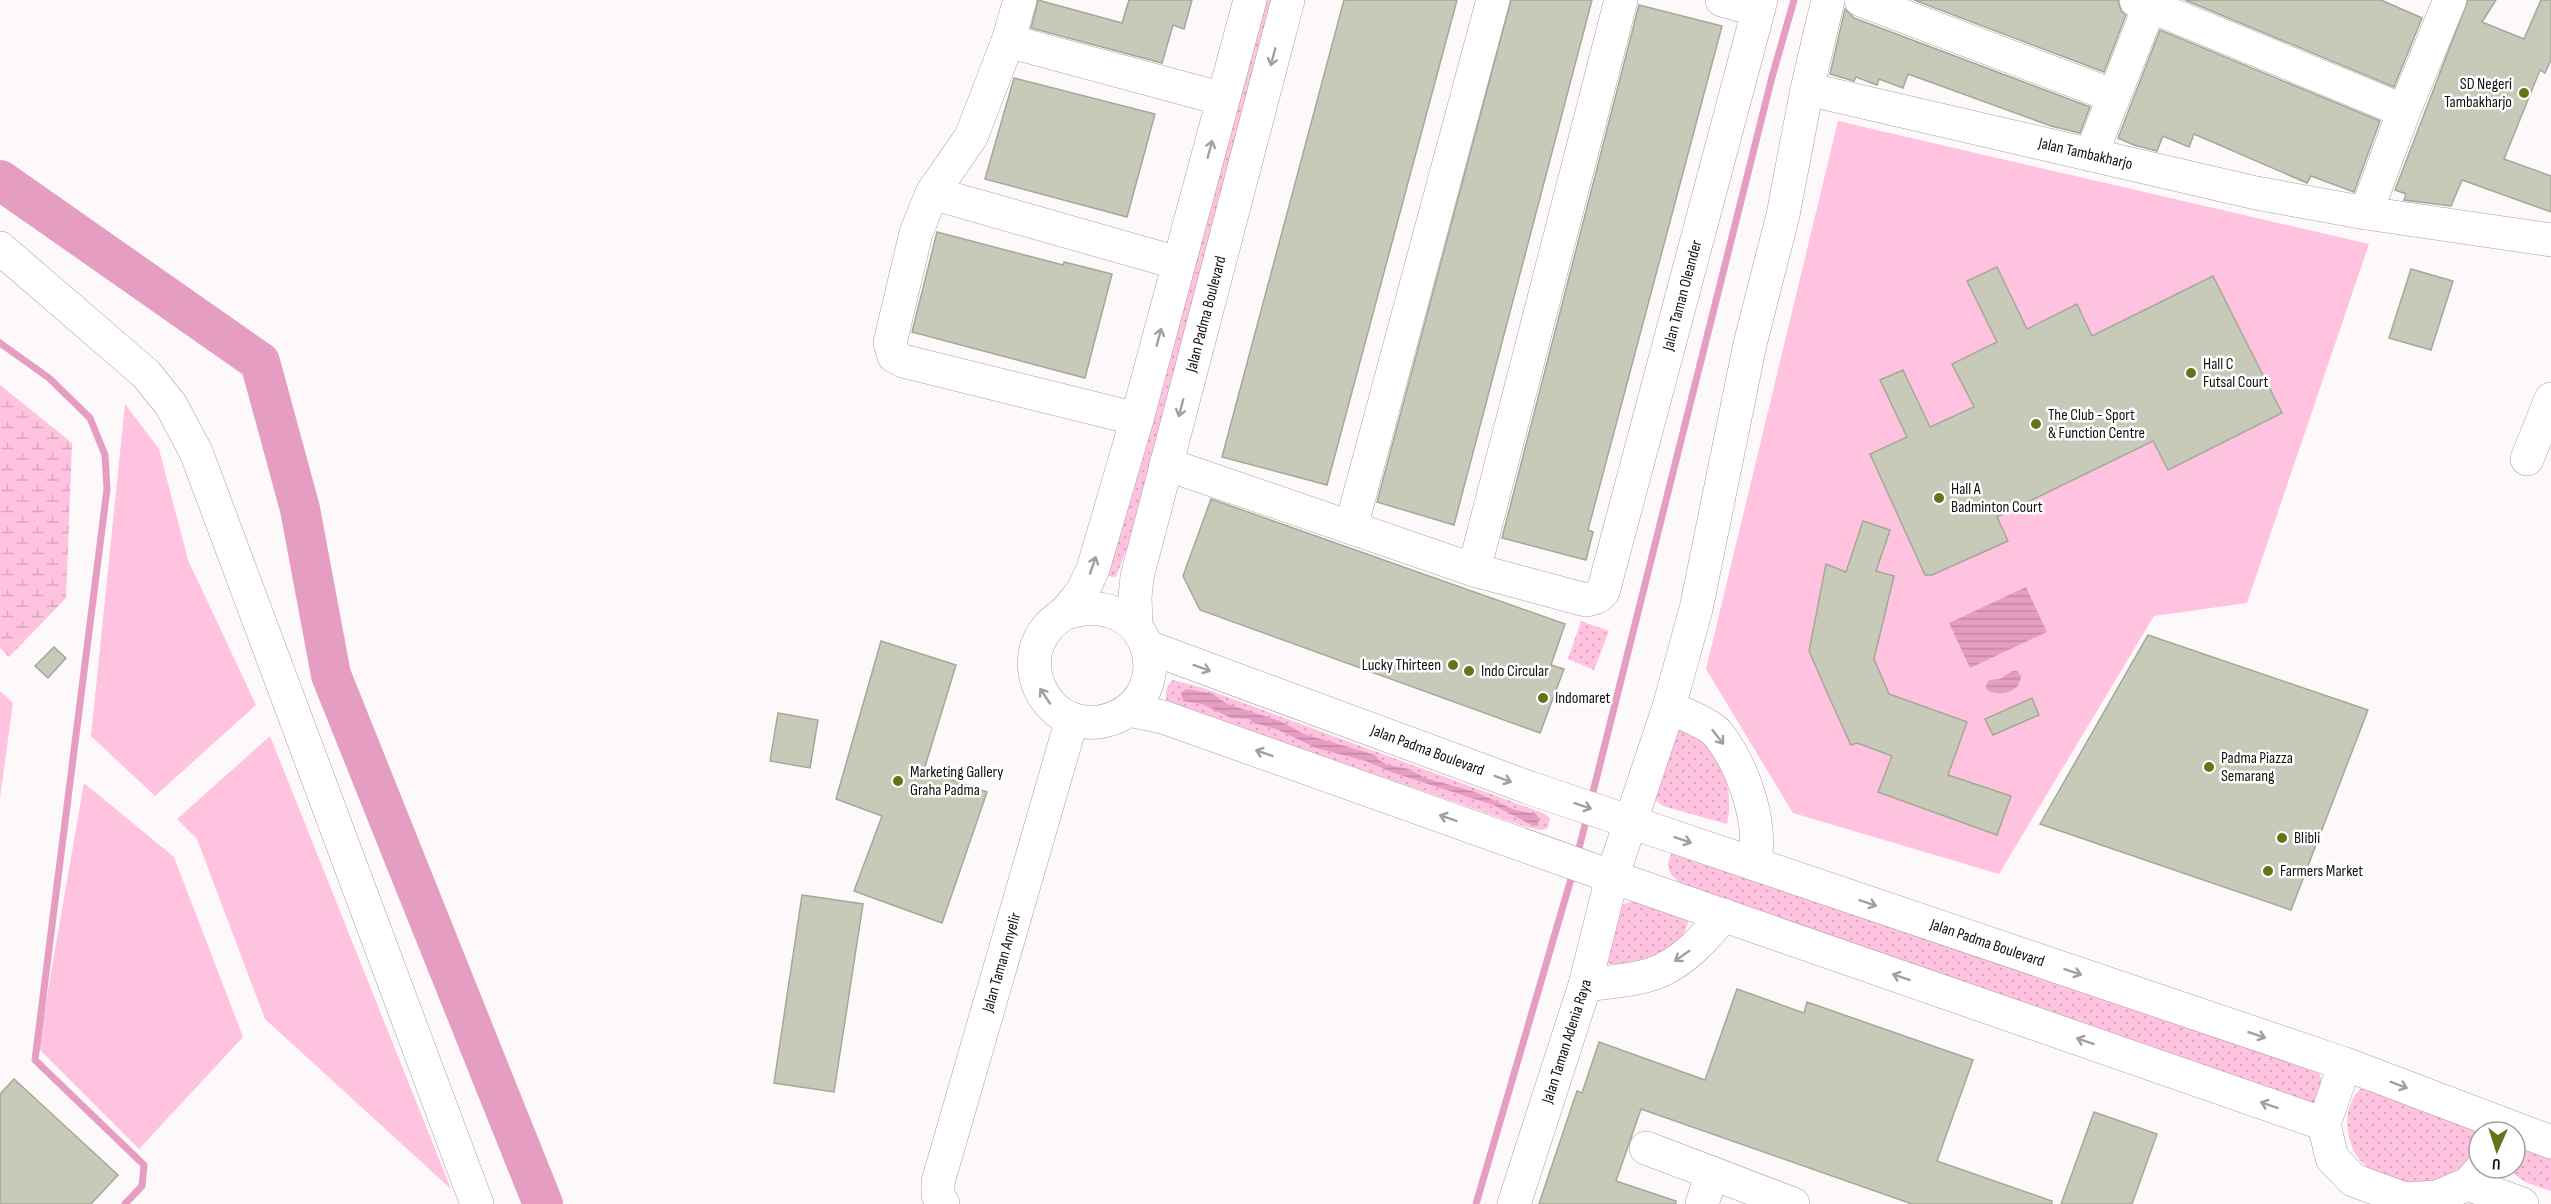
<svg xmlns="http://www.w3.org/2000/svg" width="2551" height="1204" viewBox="0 0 2551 1204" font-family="'Sofia Sans Condensed',sans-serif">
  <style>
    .grass { fill: #ffc3e0 }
    .wetland { fill: url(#wetland-marsh) }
    .park { fill: url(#park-dots) }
    .water { fill: url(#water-rules) }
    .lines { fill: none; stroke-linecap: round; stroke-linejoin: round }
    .stream { stroke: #e59ec2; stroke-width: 7 }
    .river { stroke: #e59ec2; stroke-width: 40 }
    .building { fill: #c7cab8; stroke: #a5a897; stroke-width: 1.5 }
    .minor-casing { stroke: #ae9ba4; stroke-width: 34 }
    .minor { stroke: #fff; stroke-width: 33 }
    .oneway { stroke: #a29fa0 }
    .poi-dot { fill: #68721b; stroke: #fff; stroke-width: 2 }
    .labels { text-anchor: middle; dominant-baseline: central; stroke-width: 5; stroke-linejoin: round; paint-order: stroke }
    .poi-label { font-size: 16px; fill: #160f12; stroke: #fff; text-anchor: start }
    .street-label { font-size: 16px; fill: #160f12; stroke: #fff }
  </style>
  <defs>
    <pattern id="wetland-marsh" width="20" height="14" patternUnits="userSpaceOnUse" patternTransform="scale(1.5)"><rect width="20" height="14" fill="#ffc3e0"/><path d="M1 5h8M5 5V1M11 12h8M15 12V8" fill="none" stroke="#daa6bf"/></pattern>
    <pattern id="park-dots" width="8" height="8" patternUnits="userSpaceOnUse" patternTransform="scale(1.5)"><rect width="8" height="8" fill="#ffc3e0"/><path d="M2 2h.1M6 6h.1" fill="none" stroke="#daa6bf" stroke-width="1.8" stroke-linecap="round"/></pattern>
    <pattern id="water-rules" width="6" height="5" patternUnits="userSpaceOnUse" patternTransform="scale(1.5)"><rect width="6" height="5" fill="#e59ec2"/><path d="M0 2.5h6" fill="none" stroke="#c487a6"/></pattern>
  </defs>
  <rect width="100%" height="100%" fill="#fdf8fa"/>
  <g class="grass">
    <polygon points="1838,121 2369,244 2247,603 2154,616 1999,874 1793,813 1706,669"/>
    <polygon points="125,404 159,449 188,560 256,705 155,796 91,736"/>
    <polygon points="0,691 13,703 0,798"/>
    <polygon points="270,736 451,1189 265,1019 197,839 177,819"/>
    <polygon points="84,783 174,857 243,1037 139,1149 38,1048"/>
  </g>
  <polygon class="wetland" points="0,385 72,443 66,598 9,657 0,648"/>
  <g class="park">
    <polygon points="1259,0 1276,0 1128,545 1116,577 1106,576"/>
    <polygon points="1581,621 1609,631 1594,670 1568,659"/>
    <path d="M1173,680L1203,688L1543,813L1550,818L1548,828L1541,830L1527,827L1178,706L1167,702C1164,694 1167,685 1173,680Z"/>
    <path d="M1667,723C1681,728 1698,736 1708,746C1727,763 1733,800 1727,824L1663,806L1654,799Z"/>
    <path d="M1672,853L2319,1072C2324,1083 2320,1098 2311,1105L1687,887C1673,879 1662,869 1672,853Z"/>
    <path d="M1635,900L1690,913C1689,918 1688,925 1685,931C1670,956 1629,970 1601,962L1618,906Z"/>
    <path d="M2360,1089H2366L2473,1129C2498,1159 2432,1185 2409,1186C2400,1187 2388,1178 2379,1174C2362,1165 2353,1156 2349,1136C2345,1119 2348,1102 2360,1089Z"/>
    <path d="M2521,1146L2551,1153V1191C2536,1186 2518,1182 2510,1168H2515V1150Z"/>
  </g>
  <g class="water">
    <polygon points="2026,587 2047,632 1970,668 1949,623"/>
    <path d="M2012,671H2017L2021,676C2020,693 2000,697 1987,690L1986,685L1989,680L2000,679Z"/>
    <polygon points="1186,689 1213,694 1227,704 1280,721 1304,734 1375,755 1379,760 1388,765 1409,769 1425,778 1475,792 1515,810 1536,814 1539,818 1538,826 1532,825 1493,805 1391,772 1366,761 1316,748 1276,729 1254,723 1249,719 1231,718 1202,704 1183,701 1181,693"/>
  </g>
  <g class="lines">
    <g class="stream">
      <polyline points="0,343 49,378 90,418 105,455 107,489 35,1060 144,1165 142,1186 125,1204"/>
      <polyline points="1591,800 1772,77 1794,0"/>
      <polyline points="1577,856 1587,817"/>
      <polyline points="1476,1204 1573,872"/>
    </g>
    <polyline class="river" points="0,180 260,362 300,509 331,675 543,1204"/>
  </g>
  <g class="building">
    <polygon points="1038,0 1122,23 1129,0 1192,0 1184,29 1173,25 1162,63 1031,28"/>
    <polygon points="1344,0 1457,0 1327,485 1222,457"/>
    <polygon points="1511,0 1592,0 1454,525 1377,502"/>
    <polygon points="1914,0 2118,0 2121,11 2126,15 2104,72"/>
    <polygon points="2185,0 2381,0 2422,18 2394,87"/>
    <polygon points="2468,0 2496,0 2482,22 2524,39 2541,0 2551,0 2551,60 2545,73 2540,70 2504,159 2551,176 2551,212 2462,180 2451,206 2404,200 2406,194 2395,190"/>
    <polygon points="1639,5 1722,26 1588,530 1593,532 1586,560 1502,538"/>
    <polygon points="1845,9 1854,18 2090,107 2080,133 2051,126 1908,74 1903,88 1879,79 1877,85 1856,77 1854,81 1830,74"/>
    <polygon points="2160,30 2380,121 2354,192 2311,176 2307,183 2194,134 2189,147 2163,136 2157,151 2134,145 2118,138"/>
    <polygon points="1014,78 1155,114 1127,217 985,179"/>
    <polygon points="937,232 1063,265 1064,262 1112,274 1085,378 912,332"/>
    <polygon points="1997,267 2027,329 2077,304 2092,336 2213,276 2282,413 2168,470 2153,441 1997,517 2008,541 1932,575 1925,575 1870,454 1907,437 1880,380 1903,370 1930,427 1974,407 1952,364 1997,342 1967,281"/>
    <polygon points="2411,269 2453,281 2431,350 2389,338"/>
    <polygon points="1211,499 1565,624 1551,665 1564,669 1540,733 1200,610 1183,576"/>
    <polygon points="1863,521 1890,530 1876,571 1894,576 1874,659 1889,694 1967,722 1948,775 2011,796 1997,835 1878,792 1892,756 1857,743 1851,745 1829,697 1809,651 1826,564 1846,572"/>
    <polygon points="2148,635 2368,710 2291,910 2040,824"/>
    <polygon points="881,641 956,665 924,770 987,792 942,923 854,891 882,816 836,799"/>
    <polygon points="54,647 66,658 48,678 35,666"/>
    <polygon points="2032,698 2039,715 1993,735 1985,719"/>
    <polygon points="778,713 818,720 810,768 770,761"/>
    <polygon points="802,895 863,904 834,1092 774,1083"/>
    <polygon points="1737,989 1804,1013 1807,1002 1973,1060 1937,1161 2052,1201 2052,1204 1912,1204 1641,1109 1616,1181 1676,1201 1676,1204 1539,1204 1577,1091 1582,1093 1599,1042 1705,1080"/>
    <polygon points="14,1079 118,1175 91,1204 0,1204 0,1094"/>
    <polygon points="2094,1112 2157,1134 2132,1204 2061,1204"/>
  </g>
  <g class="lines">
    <defs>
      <g id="minor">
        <polyline points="1020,0 1008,41 971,137 932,193 916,233 890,343 894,356 903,361 1137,419"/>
        <polyline points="1722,0 1758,10"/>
        <polyline points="1861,0 2114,96"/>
        <polyline points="2136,0 2404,111"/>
        <polyline points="1008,41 1223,99"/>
        <path id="s1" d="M1807,89L2256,193L2366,213L2551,240"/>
        <polyline points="2091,155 2152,0"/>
        <polyline points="932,193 1178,263"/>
        <polyline points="2366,213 2404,111 2450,0"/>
        <polyline points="0,248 146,374 171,405 196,452 477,1204"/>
        <polyline points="2527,459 2551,399"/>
        <path id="s2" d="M1166,464L1474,570L1586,600L1597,597L1603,592L1761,0"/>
        <polyline points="1351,527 1493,0"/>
        <polyline points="1474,570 1621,0"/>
        <path d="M1063,614C1157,582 1183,707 1099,722C1084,724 1064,719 1053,707C1031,685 1027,650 1049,626C1053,621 1059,618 1063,614C1070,608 1075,600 1081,593C1086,586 1089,577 1093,569L1137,419L1250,0"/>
        <path id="s3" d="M1136,627L1135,597L1137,577L1288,0"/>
        <path id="s4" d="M1148,647L1530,788L2345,1064L2551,1142"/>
        <path d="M1669,707C1681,713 1710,724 1718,734C1743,766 1764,824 1754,864"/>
        <polyline points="1129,710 1163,717 1610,876 2324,1124"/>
        <path d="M1585,985C1608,982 1642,980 1662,970C1687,958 1706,936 1724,915"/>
        <polyline points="2345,1064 2324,1124 2332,1158 2353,1180 2405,1199 2437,1197 2468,1184 2482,1168"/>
        <polyline points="1646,1148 1793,1204"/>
        <polyline points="2468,1184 2522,1204"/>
        <path id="s5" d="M943,1204L938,1195V1182L1072,719"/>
        <path id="s6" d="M1514,1204L1585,985L1612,877L1669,707L1696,609L1750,344L1783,215L1807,89L1828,0"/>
        <polyline points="1702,1204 1712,1173"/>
      </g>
    </defs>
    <use href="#minor" class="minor-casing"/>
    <use href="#minor" class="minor"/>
  </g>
  <defs><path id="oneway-shaft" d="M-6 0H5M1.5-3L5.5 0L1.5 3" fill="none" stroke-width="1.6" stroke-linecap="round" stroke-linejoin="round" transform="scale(1.5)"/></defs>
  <g class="oneway">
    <use href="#oneway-shaft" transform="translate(1273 57) rotate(105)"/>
    <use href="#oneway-shaft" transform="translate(1210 149) rotate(-75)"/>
    <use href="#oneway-shaft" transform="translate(1159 337) rotate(-75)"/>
    <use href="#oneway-shaft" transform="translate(1181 408) rotate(105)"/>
    <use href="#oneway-shaft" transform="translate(1093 565) rotate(-71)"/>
    <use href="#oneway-shaft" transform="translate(1202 668) rotate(20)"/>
    <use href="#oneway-shaft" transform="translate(1045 696) rotate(-124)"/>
    <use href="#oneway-shaft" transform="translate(1718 737) rotate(52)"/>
    <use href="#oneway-shaft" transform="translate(1264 753) rotate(-161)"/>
    <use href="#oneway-shaft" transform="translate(1503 779) rotate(20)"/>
    <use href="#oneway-shaft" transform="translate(1583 806) rotate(19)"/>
    <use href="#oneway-shaft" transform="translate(1448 818) rotate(-161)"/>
    <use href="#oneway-shaft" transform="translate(1683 840) rotate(19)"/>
    <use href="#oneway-shaft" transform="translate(1868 903) rotate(19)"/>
    <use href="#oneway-shaft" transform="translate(1682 956) rotate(145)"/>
    <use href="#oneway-shaft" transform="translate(2073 972) rotate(19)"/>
    <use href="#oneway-shaft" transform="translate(1901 977) rotate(-161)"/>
    <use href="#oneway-shaft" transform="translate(2257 1035) rotate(19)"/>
    <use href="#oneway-shaft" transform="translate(2085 1041) rotate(-161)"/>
    <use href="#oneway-shaft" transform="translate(2399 1085) rotate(21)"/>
    <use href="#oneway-shaft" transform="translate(2269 1105) rotate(-161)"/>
  </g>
  <g class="poi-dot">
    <circle cx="2524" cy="93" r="6"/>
    <circle cx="2191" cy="373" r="6"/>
    <circle cx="2036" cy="424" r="6"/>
    <circle cx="1939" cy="498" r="6"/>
    <circle cx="1453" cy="665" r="6"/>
    <circle cx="1469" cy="671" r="6"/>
    <circle cx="1543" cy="698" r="6"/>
    <circle cx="2209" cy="767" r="6"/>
    <circle cx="898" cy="781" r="6"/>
    <circle cx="2282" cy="838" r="6"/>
    <circle cx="2268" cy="871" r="6"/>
  </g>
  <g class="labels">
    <g class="poi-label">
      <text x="2512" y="84" text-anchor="end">SD Negeri<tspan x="2512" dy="18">Tambakharjo</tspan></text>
      <text x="2203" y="364">Hall C<tspan x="2203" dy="18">Futsal Court</tspan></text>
      <text x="2048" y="415">The Club - Sport<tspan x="2048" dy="18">&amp; Function Centre</tspan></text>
      <text x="1951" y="489">Hall A<tspan x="1951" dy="18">Badminton Court</tspan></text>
      <text x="1441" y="665" text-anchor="end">Lucky Thirteen</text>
      <text x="1481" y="671">Indo Circular</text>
      <text x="1555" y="698">Indomaret</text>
      <text x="2221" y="758">Padma Piazza<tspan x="2221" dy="18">Semarang</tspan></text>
      <text x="910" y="772">Marketing Gallery<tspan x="910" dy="18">Graha Padma</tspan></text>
      <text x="2294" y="838">Blibli</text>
      <text x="2280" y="871">Farmers Market</text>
    </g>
    <g class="street-label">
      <text stroke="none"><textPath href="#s1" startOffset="286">Jalan Tambakharjo</textPath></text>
      <text stroke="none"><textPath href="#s2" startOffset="768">Jalan Taman Oleander</textPath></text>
      <text stroke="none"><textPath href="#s3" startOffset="322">Jalan Padma Boulevard</textPath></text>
      <text stroke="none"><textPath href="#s4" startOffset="298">Jalan Padma Boulevard</textPath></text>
      <text stroke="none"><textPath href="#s4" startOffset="890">Jalan Padma Boulevard</textPath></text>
      <text stroke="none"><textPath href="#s5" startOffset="252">Jalan Taman Anyelir</textPath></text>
      <text stroke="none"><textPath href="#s6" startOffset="171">Jalan Taman Adenia Raya</textPath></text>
    </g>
  </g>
  <g transform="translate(2497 1150) rotate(183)"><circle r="28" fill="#ffffff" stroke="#a29fa0" stroke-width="1.5"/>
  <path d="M0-4.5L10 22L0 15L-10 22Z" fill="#68721b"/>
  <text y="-9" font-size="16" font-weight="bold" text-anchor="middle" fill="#160f12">U</text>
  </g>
</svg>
